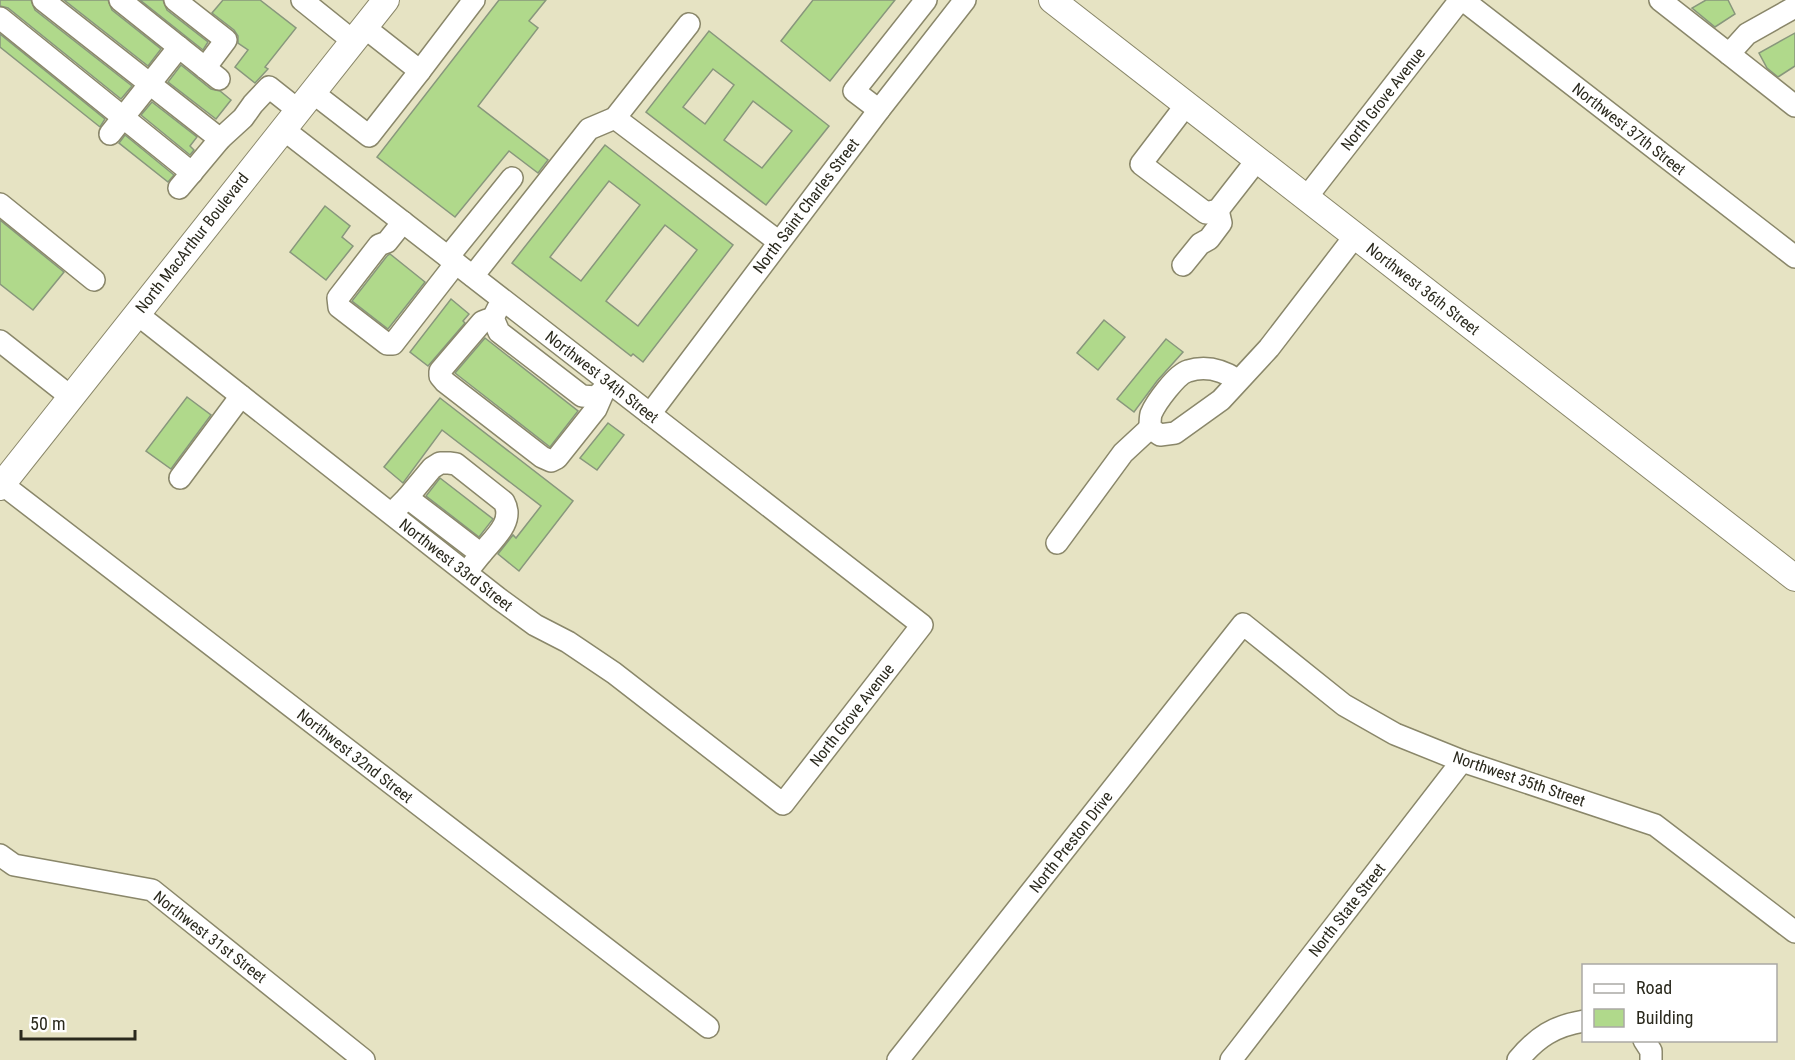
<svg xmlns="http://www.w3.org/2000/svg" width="1795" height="1060" viewBox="0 0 1795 1060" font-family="'Roboto Condensed',sans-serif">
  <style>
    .building { fill: #b0d98b; stroke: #88977c; stroke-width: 1.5; fill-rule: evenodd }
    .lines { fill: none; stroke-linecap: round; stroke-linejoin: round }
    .minor-casing { stroke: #8a876a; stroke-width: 24 }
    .major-casing { stroke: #8a876a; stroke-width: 28 }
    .minor { stroke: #fff; stroke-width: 21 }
    .major { stroke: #fff; stroke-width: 26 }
    .labels { text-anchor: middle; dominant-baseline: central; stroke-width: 4.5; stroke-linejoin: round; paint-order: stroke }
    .street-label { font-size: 16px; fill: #2a291d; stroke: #fff }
  </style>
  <rect width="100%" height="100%" fill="#e6e3c3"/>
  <g class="building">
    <polygon points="0,0 31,0 35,10 132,86 121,99 8,8 0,6"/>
    <polygon points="64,0 108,0 112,10 161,49 148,66"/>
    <polygon points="140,0 163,0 167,10 208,42 203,50"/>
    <polygon points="223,0 260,0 296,28 265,67 268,69 255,83 235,67 248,50 238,43 238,36 234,30 212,13"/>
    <polygon points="499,0 546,0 529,21 538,28 478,106 548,160 538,173 509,151 455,217 377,157"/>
    <polygon points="813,0 895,0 830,81 781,41"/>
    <polygon points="1706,0 1728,0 1735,14 1715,27 1692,8"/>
    <path d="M709,31L829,126L766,205L646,112ZM713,69L734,85L705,124L683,107ZM753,101L792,131L762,168L724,140Z"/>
    <polygon points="1795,33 1795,66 1778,77 1767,68 1759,53"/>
    <polygon points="0,34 105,119 100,127 0,47"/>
    <polygon points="181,65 211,89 220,91 231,100 216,119 168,82"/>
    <polygon points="152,102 197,137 190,146 194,150 190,155 141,115"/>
    <polygon points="125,135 174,175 168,182 119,143"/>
    <path d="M605,145L733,245L643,362L633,354L631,356L512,263ZM609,181L640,205L581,281L550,257ZM665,225L697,250L638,326L606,301Z"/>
    <polygon points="325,206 350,226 342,237 353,246 326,280 290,252"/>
    <polygon points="0,220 64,272 33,310 0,284"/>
    <polygon points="390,254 425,282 388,329 352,301 387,256"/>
    <polygon points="451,299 469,314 463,321 465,323 428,366 410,352"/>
    <polygon points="1104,320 1125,337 1098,370 1077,353"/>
    <polygon points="485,338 578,411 550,447 455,373"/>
    <polygon points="1166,339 1183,352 1157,381 1134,412 1117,399"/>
    <polygon points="187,397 211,415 171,469 146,451"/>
    <polygon points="440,398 573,501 519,571 498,554 513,535 516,538 541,506 442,430 403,483 384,467"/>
    <polygon points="608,423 624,435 597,470 580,458"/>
    <polygon points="440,478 493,519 479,537 426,496"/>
  </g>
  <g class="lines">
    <defs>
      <g id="minor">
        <polyline points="43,0 220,139"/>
        <polyline points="120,0 219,79"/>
        <polyline points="175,0 226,40 205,68"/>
        <polyline points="302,0 353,41"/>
        <polyline points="1463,0 1795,257"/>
        <polyline points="1660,0 1729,54"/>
        <polyline points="1795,7 1747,34 1729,54 1795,106"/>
        <polyline points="0,18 192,173"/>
        <polyline points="364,27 420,71 474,0"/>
        <polyline points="312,92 369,136 420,71"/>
        <polyline points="1186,105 1141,164 1206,213 1218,210 1257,160"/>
        <polyline points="879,110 854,91 926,0"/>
        <polyline points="615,118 779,242"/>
        <polyline points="110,134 179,47"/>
        <polyline points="179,188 220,139 243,118 253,104 269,87 298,110"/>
        <polyline points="1306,198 1460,0"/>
        <polyline points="0,204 94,280"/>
        <polyline points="403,222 387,242 379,245 338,298 339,307 387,344 393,344 456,263"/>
        <polyline points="448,257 512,178"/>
        <polyline points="1183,265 1200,244 1209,239 1221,223 1218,210"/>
        <polyline points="473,276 589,129 615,118 689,24"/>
        <polyline points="498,308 493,318 499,332 582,396 596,397 609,384"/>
        <polyline points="137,314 498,598 535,625 568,642 614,673 783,804 922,625 283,129"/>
        <polyline points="494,320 487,320 482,322 440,371 440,376 445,382 542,457 551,461 557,458 596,409 603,393"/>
        <polyline points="0,341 71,397"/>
        <path d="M1238,380C1224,371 1206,365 1188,371C1177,374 1156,402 1151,414C1150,418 1150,423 1150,428L1160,435L1175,433L1221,400L1269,348L1355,236"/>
        <polyline points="650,414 879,110 965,0"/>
        <polyline points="180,478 241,396"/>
        <polyline points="2,484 708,1027"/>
        <path d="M407,498L432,468L440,463H449L456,464L504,502C515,522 493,539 481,554"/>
        <polyline points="398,507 407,498 413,502 481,554 473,564"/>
        <polyline points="1057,543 1123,453 1150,428"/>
        <polyline points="0,855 14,865 152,890 364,1060"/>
        <polyline points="1644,1040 1651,1051 1651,1060"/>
        <polyline points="898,1060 1243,624 1344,705 1395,734 1462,761 1655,825 1795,932"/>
        <polyline points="1231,1060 1462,761"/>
        <path d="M1518,1060C1537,1037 1554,1026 1584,1021"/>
      </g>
      <g id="major">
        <polyline points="1052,0 1795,578"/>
        <polyline points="0,487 386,0"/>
      </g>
    </defs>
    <use href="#minor" class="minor-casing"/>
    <use href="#major" class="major-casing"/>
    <use href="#minor" class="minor"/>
    <use href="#major" class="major"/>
  </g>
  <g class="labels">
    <g class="street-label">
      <text transform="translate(1383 99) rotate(-52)">North Grove Avenue</text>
      <text transform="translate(1629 129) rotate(38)">Northwest 37th Street</text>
      <text transform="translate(806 206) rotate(-53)">North Saint Charles Street</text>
      <text transform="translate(192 243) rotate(-52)">North MacArthur Boulevard</text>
      <text transform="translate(1423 289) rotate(38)">Northwest 36th Street</text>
      <text transform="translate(602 377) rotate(38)">Northwest 34th Street</text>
      <text transform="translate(456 565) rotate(38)">Northwest 33rd Street</text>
      <text transform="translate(852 715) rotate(-52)">North Grove Avenue</text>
      <text transform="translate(355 756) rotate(38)">Northwest 32nd Street</text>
      <text transform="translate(1519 779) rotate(19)">Northwest 35th Street</text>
      <text transform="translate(1071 842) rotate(-52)">North Preston Drive</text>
      <text transform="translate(1347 910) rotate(-52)">North State Street</text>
      <text transform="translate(210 937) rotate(38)">Northwest 31st Street</text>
    </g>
  </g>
  <rect x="1582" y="964" width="195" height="78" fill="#ffffff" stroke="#aaa9a5" stroke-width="1.5"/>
  <rect x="1594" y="984" width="30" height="9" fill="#ffffff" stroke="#aaa9a5" stroke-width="1.5"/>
  <text x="1636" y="994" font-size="18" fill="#2a291d">Road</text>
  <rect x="1594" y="1009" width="30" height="18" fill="#b0d98b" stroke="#aaa9a5" stroke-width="1.5"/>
  <text x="1636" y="1024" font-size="18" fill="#2a291d">Building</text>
  <path d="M21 1030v9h114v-9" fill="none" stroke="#2a291d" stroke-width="3"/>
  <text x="30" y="1030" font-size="18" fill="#2a291d" stroke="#ffffff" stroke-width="4.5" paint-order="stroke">50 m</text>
</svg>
